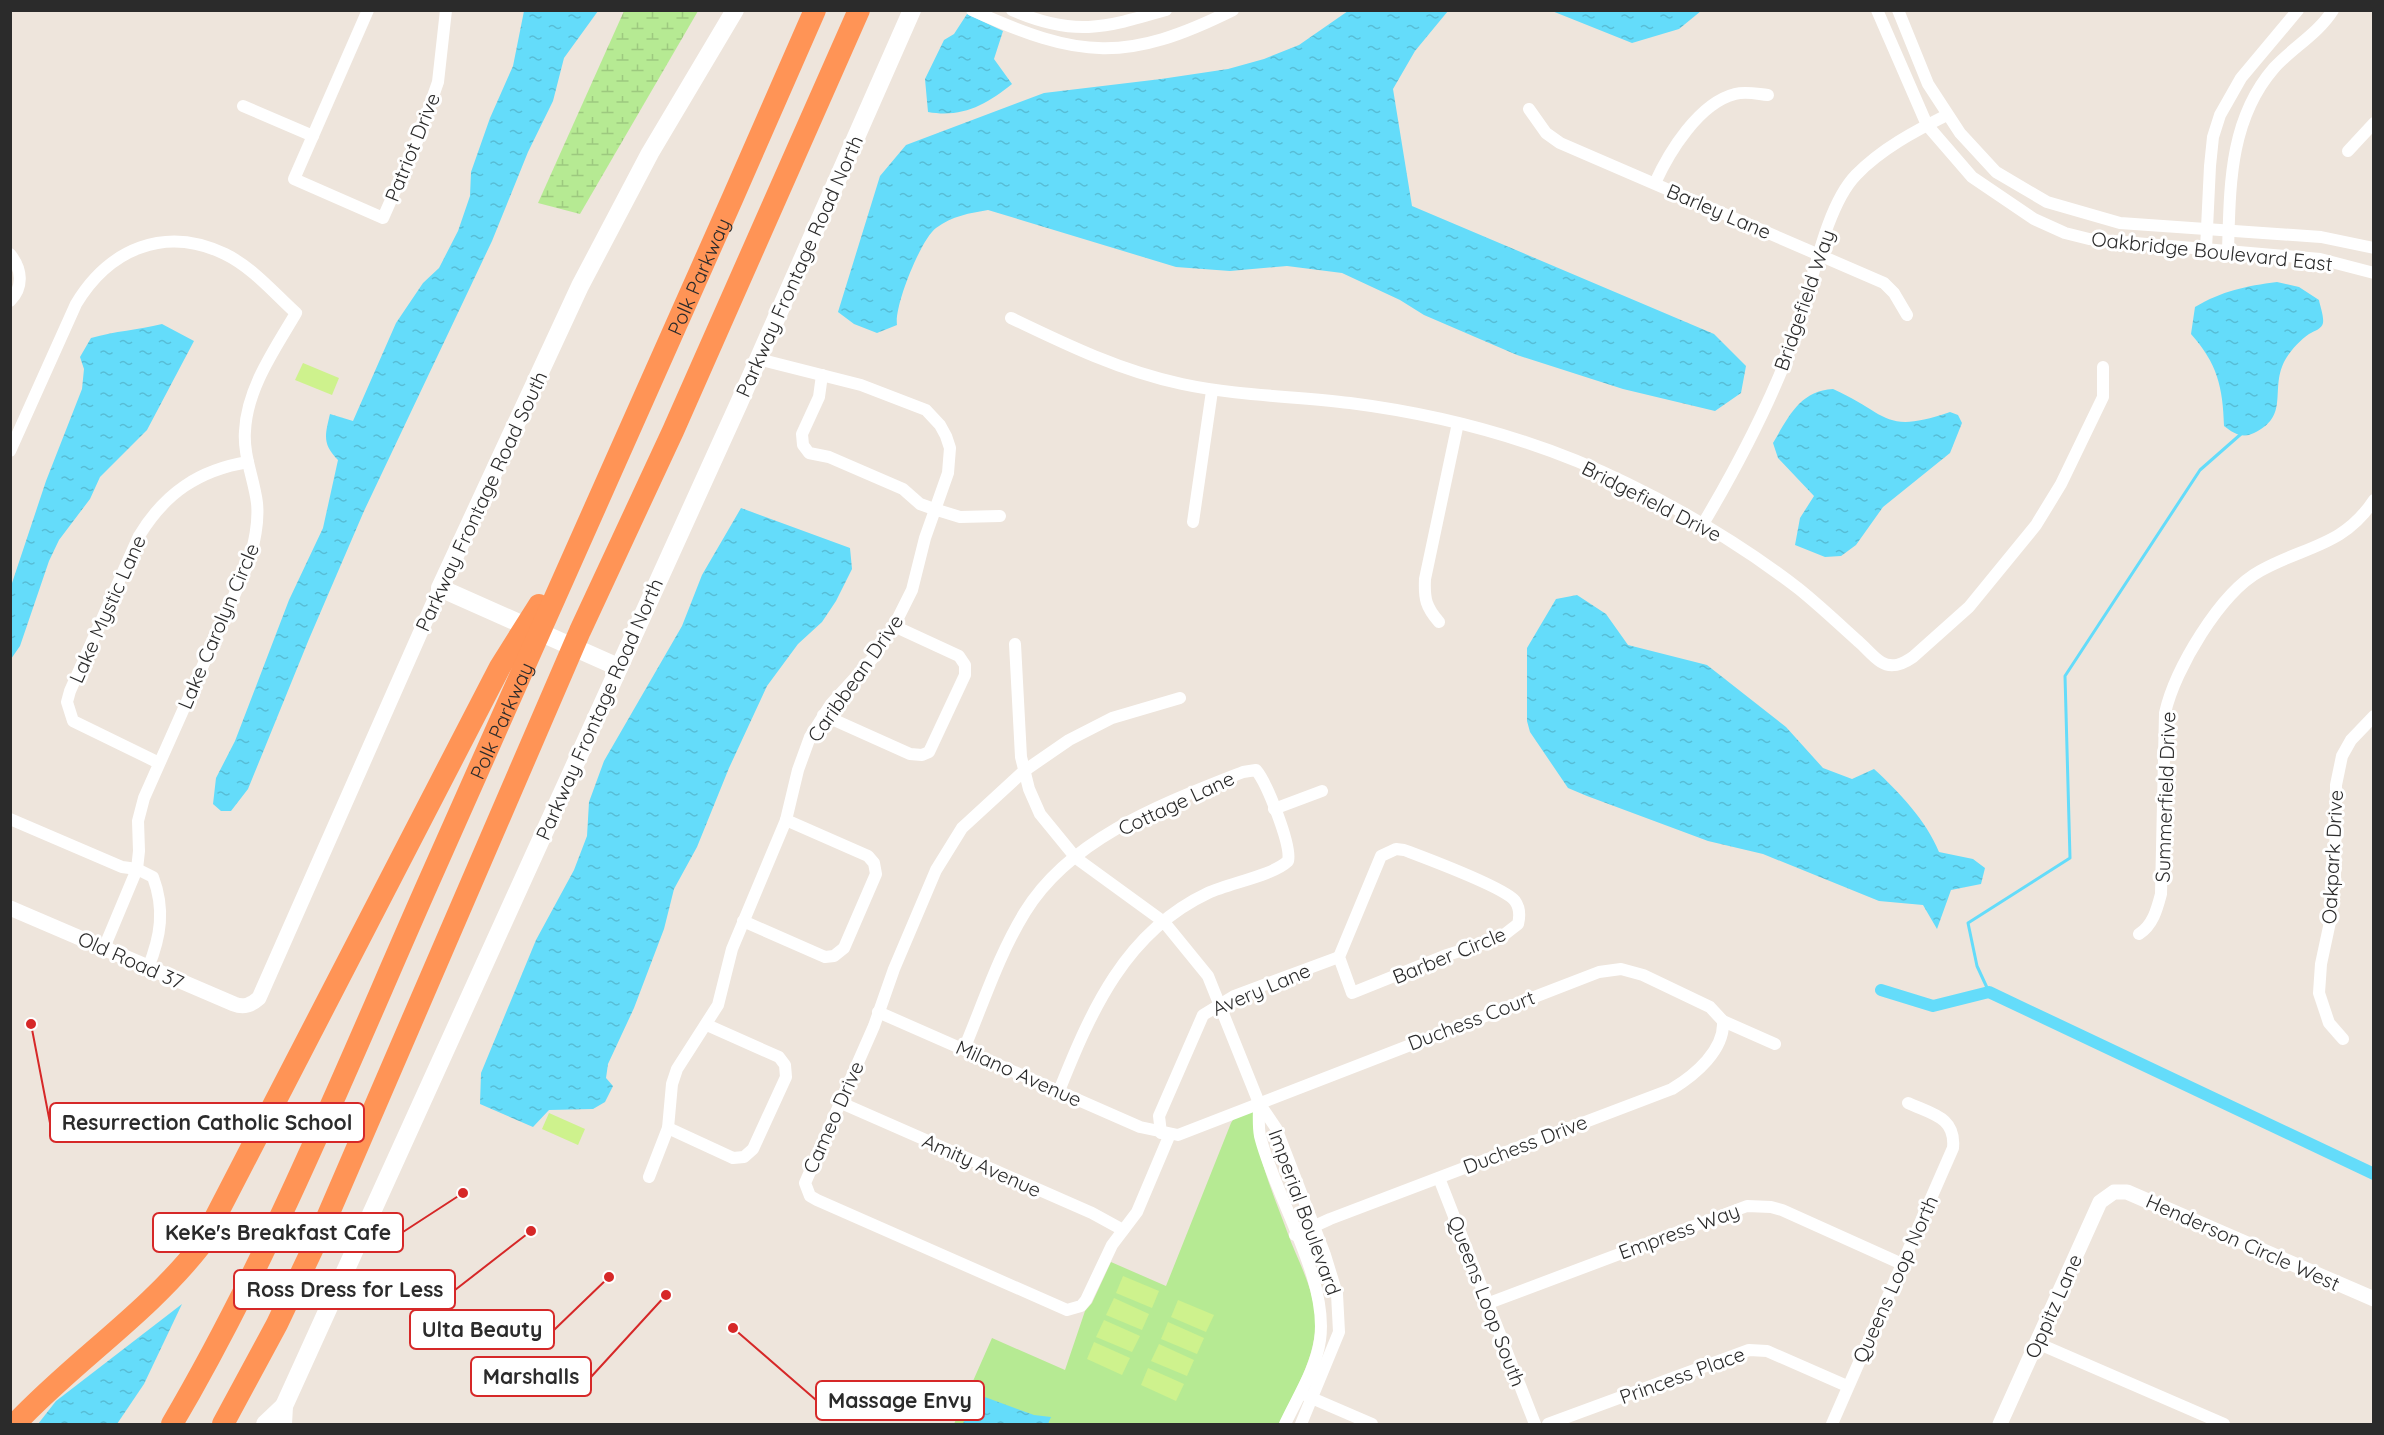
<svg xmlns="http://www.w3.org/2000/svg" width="2384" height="1435" viewBox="0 0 2384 1435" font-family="Quicksand,sans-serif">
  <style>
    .wetland { fill: url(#wetland-marsh) }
    .park { fill: #b6ea93 }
    .pitch { fill: #cef28d }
    .water { fill: url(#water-ripples) }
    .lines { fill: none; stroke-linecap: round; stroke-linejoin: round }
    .stream { stroke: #64dcfa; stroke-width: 3 }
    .canal { stroke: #64dcfa; stroke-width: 12 }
    .minor { stroke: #fff; stroke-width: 12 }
    .tertiary { stroke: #fff; stroke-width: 15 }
    .secondary { stroke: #fff; stroke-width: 18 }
    .motorway { stroke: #ff9456; stroke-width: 22 }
    .labels { text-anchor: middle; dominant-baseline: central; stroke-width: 6; stroke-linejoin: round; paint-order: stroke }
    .street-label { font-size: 20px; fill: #2b2b2b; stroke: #fff }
    .leader { fill: none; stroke: #d62828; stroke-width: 2 }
    .callout-dot { fill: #d62828; stroke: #fff; stroke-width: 2 }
    .callout { fill: #fff; stroke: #d62828; stroke-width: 2 }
    .callout-label { font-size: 21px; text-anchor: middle; font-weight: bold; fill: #2b2b2b }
  </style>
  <defs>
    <pattern id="wetland-marsh" width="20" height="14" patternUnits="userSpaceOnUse" patternTransform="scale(1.5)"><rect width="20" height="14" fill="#b6ea93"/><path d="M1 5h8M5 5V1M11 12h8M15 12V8" fill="none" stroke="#9dc97f"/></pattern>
    <pattern id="water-ripples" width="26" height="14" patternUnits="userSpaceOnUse" patternTransform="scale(1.5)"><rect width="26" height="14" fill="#64dcfa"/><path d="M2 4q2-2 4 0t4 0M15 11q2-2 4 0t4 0" fill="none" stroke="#57bdd6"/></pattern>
  </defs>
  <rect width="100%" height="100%" fill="#eee5dc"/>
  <polygon class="wetland" points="624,11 698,11 580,214 538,203"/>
  <path class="park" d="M1253,1111C1255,1153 1274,1196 1288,1234C1301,1269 1321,1300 1314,1339C1309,1369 1291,1398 1279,1424H954L992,1338L1065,1370L1085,1311L1092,1303L1111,1262L1166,1286L1231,1123L1234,1118Z"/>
  <g class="pitch">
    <polygon points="303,363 339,378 332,395 295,380"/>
    <polygon points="549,1113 585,1129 578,1145 542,1129"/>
    <polygon points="1123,1276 1159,1291 1152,1308 1116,1293"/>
    <polygon points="1114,1298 1149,1314 1142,1330 1106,1315"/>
    <polygon points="1178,1300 1214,1315 1206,1332 1171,1317"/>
    <polygon points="1104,1320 1140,1336 1132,1352 1096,1337"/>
    <polygon points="1168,1322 1204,1338 1197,1354 1161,1339"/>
    <polygon points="1094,1342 1130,1358 1122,1375 1087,1359"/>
    <polygon points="1159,1344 1194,1360 1187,1376 1151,1361"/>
    <polygon points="1148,1368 1184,1384 1176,1401 1141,1385"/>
  </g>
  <g class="water">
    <path d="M524,11H598L564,58L553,101L528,152L492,241L364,511L309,639L248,789L231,811H221L213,804L216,778L235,741L289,600L323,528L338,460C322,444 325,435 330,414L353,421L396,323L423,283L439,268L458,231L470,196L471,172L490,118L513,66Z"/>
    <path d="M1348,11H1448L1415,51L1393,89L1412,206L1714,334L1746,366L1741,393L1715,411L1623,389L1517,355L1424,315L1400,300L1342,273L1287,266L1230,271L1176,267L988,210C970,213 952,216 936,228C921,239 894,306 897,325L877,333L854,324L838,312L880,176L906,145L1044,93L1161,79L1228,69L1264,59L1299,45Z"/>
    <polygon points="1552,11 1701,11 1679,29 1632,43"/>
    <path d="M967,14L1003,31L994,59L1012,84C986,105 962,118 928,112L925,79L944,40L954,34Z"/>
    <path d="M2277,282L2299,287L2319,300C2320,306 2324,316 2323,323C2322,329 2314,331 2309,334C2300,340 2289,352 2284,362C2270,391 2290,416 2254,433C2242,439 2233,433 2224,426C2223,387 2217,363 2191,334L2195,307C2222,291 2246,286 2277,282Z"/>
    <path d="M162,324L194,341L147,430L100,477L90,499L59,540L49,561L20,646L11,659V586L46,481L82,389L84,369L80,357L91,338C115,331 138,330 162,324Z"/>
    <path d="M1833,389C1889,414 1883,435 1950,412L1958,415L1962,423L1950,453L1883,507L1856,545L1841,556L1825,557L1795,545L1800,518L1814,496L1778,458L1773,443C1789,416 1800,391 1833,389Z"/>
    <polygon points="741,508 850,548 852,569 836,601 822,622 798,644 767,686 729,768 697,847 674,889 664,929 634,1008 608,1064 606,1078 613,1086 605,1102 593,1109 549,1110 533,1127 480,1104 481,1073 536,940 574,870 587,836 589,802 604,761 682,626 702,575"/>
    <path d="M1577,595L1606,614L1628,645L1707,665L1786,727L1823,768L1852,779L1874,769C1899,792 1926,820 1939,852L1973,859L1985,868L1981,884L1951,890L1937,929L1923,905L1879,901L1763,854L1708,841L1587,796L1568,788L1530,732L1527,721V648L1556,599Z"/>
    <polygon points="182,1304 144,1384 117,1424 38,1424 56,1401"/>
    <polygon points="974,1393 1034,1415 1051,1417 1048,1424 963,1424"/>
  </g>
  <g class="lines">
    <polyline class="stream" points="1989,992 1977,966 1968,923 2070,858 2065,676 2200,470 2241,434"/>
    <polyline class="canal" points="1881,990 1933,1006 1989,992 2374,1174"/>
    <g class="minor">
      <polyline points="368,10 294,179 383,218 418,139 438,82 446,10"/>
      <path d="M972,10C1080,59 1126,63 1233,10"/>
      <path d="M1012,10C1074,37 1104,28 1166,10"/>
      <polyline points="1877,10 1927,125 1972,177 2034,219 2065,233 2089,239 2320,259 2374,273"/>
      <polyline points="1898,10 1928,84 1960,133 1996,172 2047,202 2120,223 2321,237 2374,248"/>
      <polyline points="243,106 313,136"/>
      <polyline points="1529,109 1546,133 1560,143 1884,283 1894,293 1907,315"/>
      <polyline points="2348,151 2374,123"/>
      <path d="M1655,183C1669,152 1699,103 1735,94C1746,91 1757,94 1768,95"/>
      <polyline points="2206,249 2210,166 2213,137 2220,115 2241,78 2298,10"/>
      <path d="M2228,251C2230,186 2229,120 2274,68C2292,48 2318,34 2333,10"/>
      <path d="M10,254C22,269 24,287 10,301"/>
      <path d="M1011,318C1067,345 1121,371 1182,384C1238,396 1294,396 1350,403C1444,415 1540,441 1626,483C1686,512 1746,548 1799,589C1820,606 1839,624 1859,642C1866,648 1873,657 1881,662C1892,669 1903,664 1913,657L1969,607L2036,525L2061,484L2103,397V367"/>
      <polyline points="822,375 819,397 802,434 803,445 809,453 829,457 903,489 920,504 934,509 960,517 1000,516"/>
      <path d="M10,451L76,304C109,249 165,225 225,254C252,267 274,293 296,313C275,349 247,388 245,431C243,455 254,479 257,503C259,523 254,543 249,562L144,798L138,821L139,851L137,869L104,948"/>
      <polyline points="1193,522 1212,391"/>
      <path d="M1703,524C1739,463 1775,395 1798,327C1812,285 1825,207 1856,175C1881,149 1915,131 1947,115"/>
      <path d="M1439,622C1426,607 1424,599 1425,579L1458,423"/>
      <polyline points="1015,644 1021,757 1029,789 1040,814 1076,858 1164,922 1208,976 1259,1103 1276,1128 1325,1255 1337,1294 1339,1332 1301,1424"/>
      <polyline points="823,715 910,754 922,755 929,752 965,675 965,665 959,656 894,626"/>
      <path d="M159,763L73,721L67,702L70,691L139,536C165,493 199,470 248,462"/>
      <polyline points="1274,809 1322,791"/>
      <path d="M10,819L122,867L137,869L153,877C165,909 161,936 148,968"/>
      <path d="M1396,849L1404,850C1425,858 1504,887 1515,901C1520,908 1520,916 1518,924L1500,938L1444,956L1352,993L1339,957L1381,856Z"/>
      <polyline points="743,921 825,957 834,956 844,948 876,874 874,863 868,856 786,820"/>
      <path d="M2139,934C2153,925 2157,909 2161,894L2165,713C2175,669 2220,593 2260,571C2304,546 2343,547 2374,500"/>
      <polyline points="878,1012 1140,1127 1178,1135 1599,972 1621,969 1643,975 1710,1007 1723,1021 1775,1044"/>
      <polyline points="2343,1039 2329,1023 2319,993 2321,964 2330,922 2335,878 2336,785 2342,756 2351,740 2374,716"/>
      <path d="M964,1049C983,1004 999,954 1025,912C1071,837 1165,803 1243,772L1256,770C1267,783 1292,846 1288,861C1272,876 1229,883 1208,893C1125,932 1091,1011 1059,1091"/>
      <polyline points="839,1102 1092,1213 1123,1230"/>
      <path d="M1259,1104C1259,1114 1258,1126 1260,1136C1275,1197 1329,1279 1320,1340C1316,1369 1297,1398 1285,1424"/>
      <polyline points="668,1128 733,1158 744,1157 753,1149 786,1077 785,1065 779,1057 707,1025"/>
      <polyline points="1161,1133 1159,1116 1203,1015 1234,996 1339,957"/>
      <polyline points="1170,1134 1137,1212 1112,1245 1086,1300 1081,1306 1067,1310 817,1200 810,1196 805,1183 874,1026 894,969 936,870 962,828 1024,771 1069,740 1112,718 1180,698"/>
      <polyline points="649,1177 668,1128 672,1084 677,1069 718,1005 732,949 786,820 798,770 810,737 831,704 874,657 894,626 912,590 925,538 948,473 950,448 946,436 940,425 926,410 861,385 758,359"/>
      <polyline points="1439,1178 1535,1424"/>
      <path d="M1295,1235L1330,1219L1672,1089C1695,1075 1725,1050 1723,1021"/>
      <polyline points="1489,1303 1747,1206 1771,1207 1782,1210 1902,1264"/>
      <polyline points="2037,1343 2224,1424"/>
      <polyline points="1307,1396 1372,1424"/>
      <polyline points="1548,1424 1749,1350 1767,1351 1847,1386"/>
      <path d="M1832,1424L1953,1148C1956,1117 1932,1114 1908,1103"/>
    </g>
    <g class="tertiary">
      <path d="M10,908L234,1004C244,1008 251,1005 259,998L440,588"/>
      <polyline points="2000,1424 2100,1202 2114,1192 2127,1192 2374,1299"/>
    </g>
    <g class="secondary">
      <polyline points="618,667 440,588 580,286 650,153 735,10"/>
      <polyline points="265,1424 284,1406"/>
      <polyline points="283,1424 284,1406 739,403 912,10"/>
    </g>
    <g class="motorway">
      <path d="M15,1424C74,1361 147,1314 201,1245L500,667L539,605"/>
      <path id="s1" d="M172,1424C273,1252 348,1064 429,881C559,591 688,301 815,10"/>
      <polyline points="223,1424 277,1324 322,1229 580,631 673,431 859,10"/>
    </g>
  </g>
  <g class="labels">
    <g class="street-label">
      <text transform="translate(412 147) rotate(-68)">Patriot Drive</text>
      <text transform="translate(1719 211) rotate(23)">Barley Lane</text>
      <text transform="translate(2212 251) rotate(6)">Oakbridge Boulevard East</text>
      <text transform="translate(799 266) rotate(-66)">Parkway Frontage Road North</text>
      <text stroke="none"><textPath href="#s1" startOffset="1263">Polk Parkway</textPath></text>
      <text transform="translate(1804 300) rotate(-71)">Bridgefield Way</text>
      <text transform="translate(481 501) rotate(-65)">Parkway Frontage Road South</text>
      <text transform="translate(1652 501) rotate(27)">Bridgefield Drive</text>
      <text transform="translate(107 609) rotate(-66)">Lake Mystic Lane</text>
      <text transform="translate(218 626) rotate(-67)">Lake Carolyn Circle</text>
      <text transform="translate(855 678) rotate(-55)">Caribbean Drive</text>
      <text transform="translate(599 709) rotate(-66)">Parkway Frontage Road North</text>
      <text stroke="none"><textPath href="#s1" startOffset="777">Polk Parkway</textPath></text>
      <text transform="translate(2165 797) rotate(-88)">Summerfield Drive</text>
      <text transform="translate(1176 803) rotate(-25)">Cottage Lane</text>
      <text transform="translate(2332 857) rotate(-87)">Oakpark Drive</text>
      <text transform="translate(1449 955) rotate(-22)">Barber Circle</text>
      <text transform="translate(131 960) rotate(24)">Old Road 37</text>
      <text transform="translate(1261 989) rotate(-23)">Avery Lane</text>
      <text transform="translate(1471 1020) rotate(-21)">Duchess Court</text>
      <text transform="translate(1019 1073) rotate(24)">Milano Avenue</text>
      <text transform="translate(833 1117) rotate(-66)">Cameo Drive</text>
      <text transform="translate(1525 1144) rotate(-21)">Duchess Drive</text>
      <text transform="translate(982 1165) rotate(24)">Amity Avenue</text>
      <text transform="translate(1305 1212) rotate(70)">Imperial Boulevard</text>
      <text transform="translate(1679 1231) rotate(-20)">Empress Way</text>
      <text transform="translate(2243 1242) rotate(24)">Henderson Circle West</text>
      <text transform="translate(1895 1279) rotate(-66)">Queens Loop North</text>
      <text transform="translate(1487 1301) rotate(69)">Queens Loop South</text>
      <text transform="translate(2053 1306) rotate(-66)">Oppitz Lane</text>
      <text transform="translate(1682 1375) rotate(-20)">Princess Place</text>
    </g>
  </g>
  <path class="leader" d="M31 1024L50 1123M463 1193L403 1232M531 1231L455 1290M609 1277L554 1330M666 1295L591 1377M733 1328L816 1400"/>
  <g class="callout-dot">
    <circle cx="31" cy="1024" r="6"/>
    <circle cx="463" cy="1193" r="6"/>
    <circle cx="531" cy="1231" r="6"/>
    <circle cx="609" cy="1277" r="6"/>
    <circle cx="666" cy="1295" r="6"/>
    <circle cx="733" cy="1328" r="6"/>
  </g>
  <g class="callout">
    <rect x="50" y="1103" width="314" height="39" rx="6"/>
    <rect x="153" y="1213" width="250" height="39" rx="6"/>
    <rect x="234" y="1270" width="221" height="39" rx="6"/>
    <rect x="410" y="1310" width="144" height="39" rx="6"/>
    <rect x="471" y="1357" width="120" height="39" rx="6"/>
    <rect x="816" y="1381" width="168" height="39" rx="6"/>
  </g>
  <g class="callout-label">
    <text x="207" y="1130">Resurrection Catholic School</text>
    <text x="278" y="1240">KeKe's Breakfast Cafe</text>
    <text x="345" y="1297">Ross Dress for Less</text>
    <text x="482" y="1337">Ulta Beauty</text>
    <text x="531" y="1384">Marshalls</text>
    <text x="900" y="1408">Massage Envy</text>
  </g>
  <rect width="2384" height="1435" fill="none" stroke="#2b2b2b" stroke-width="24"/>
</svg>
